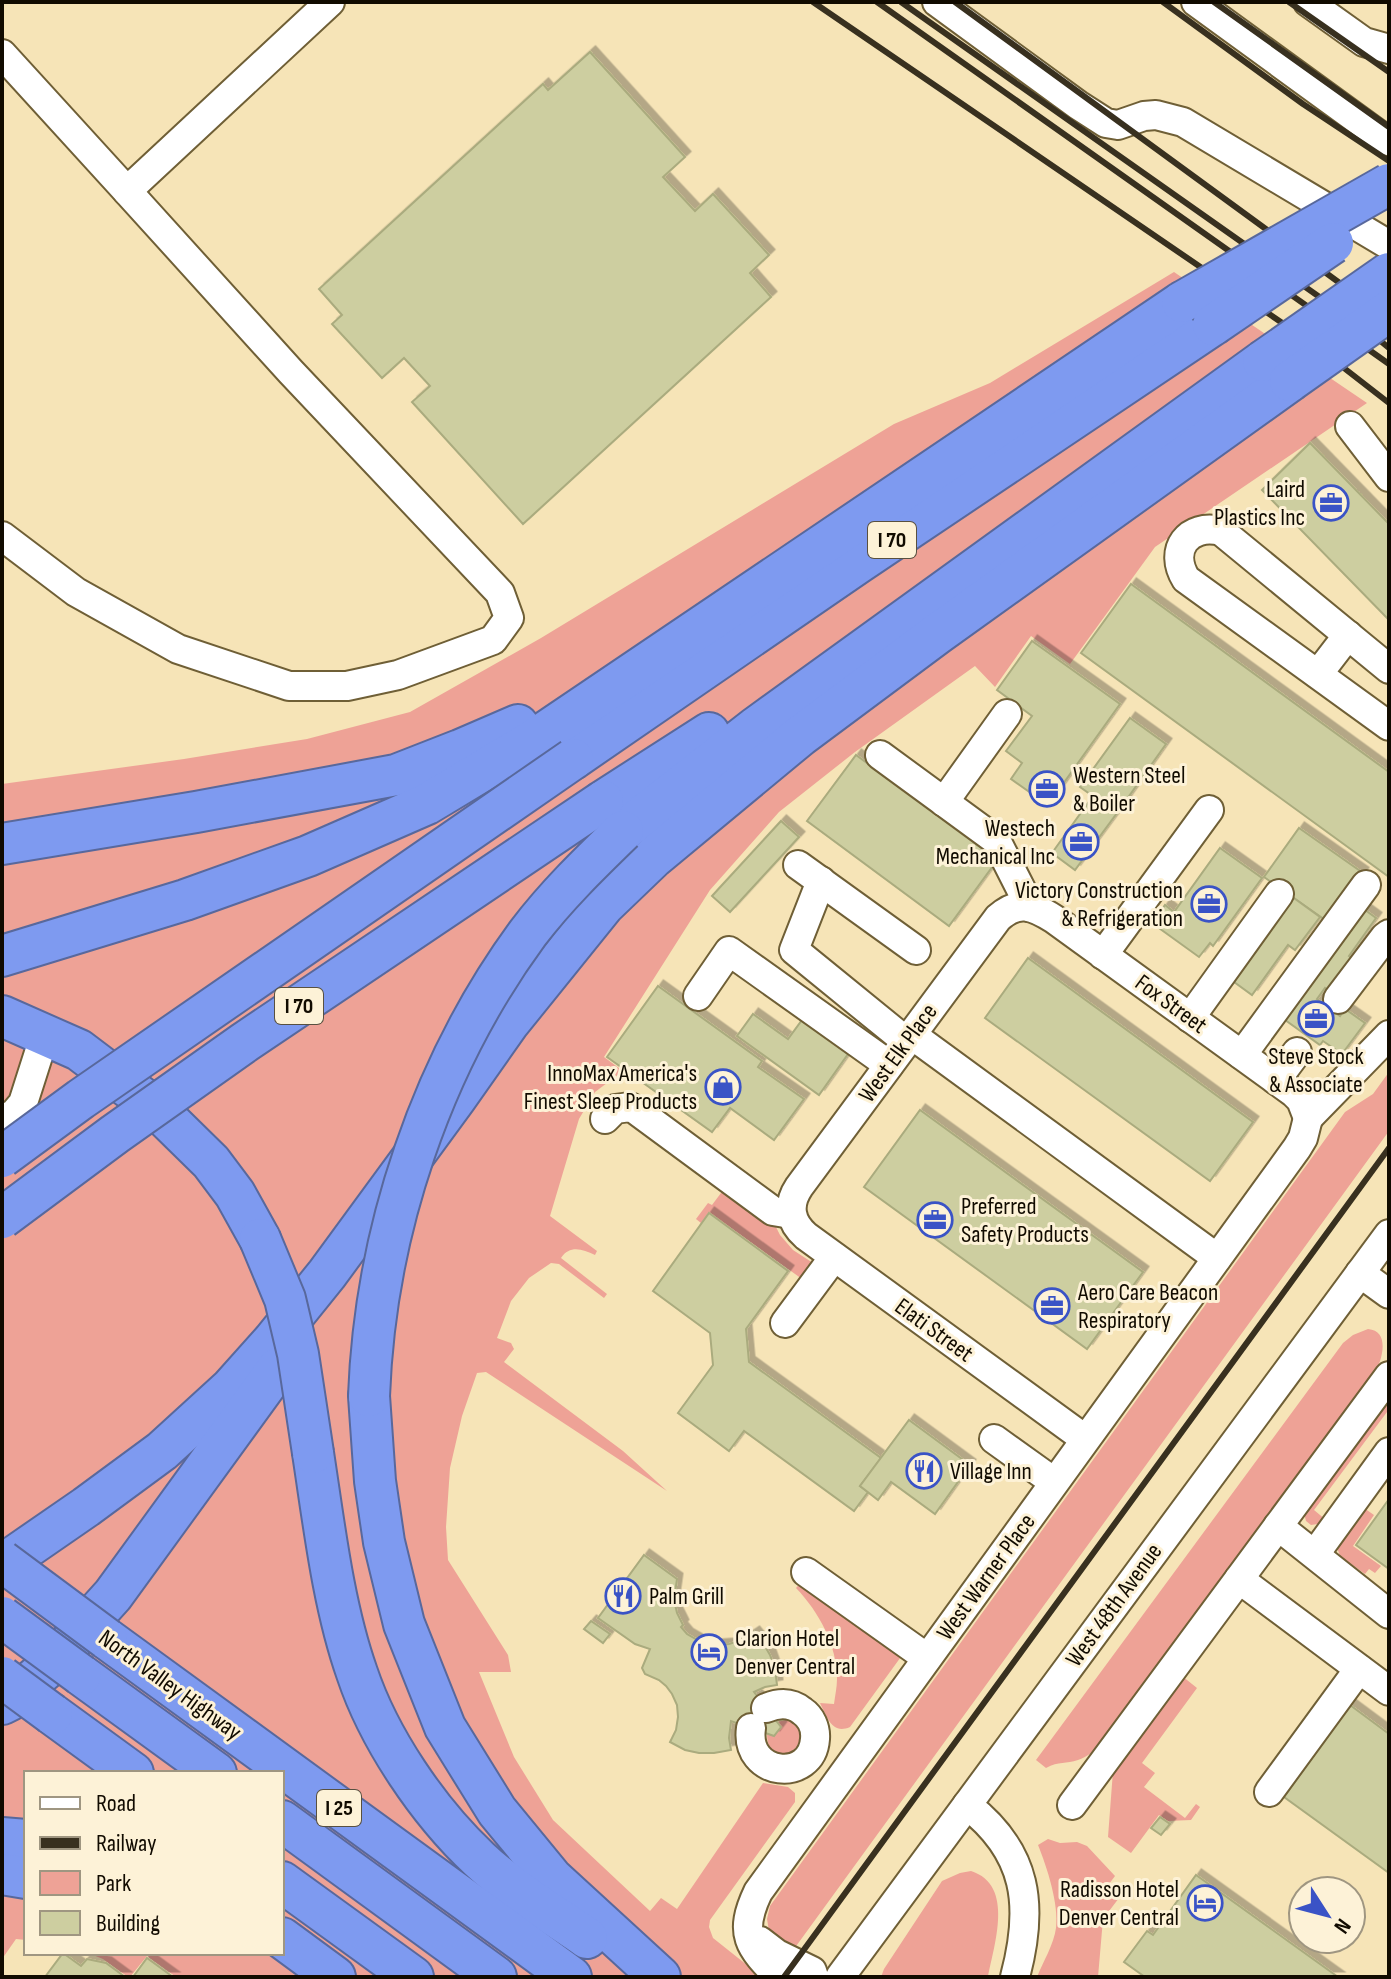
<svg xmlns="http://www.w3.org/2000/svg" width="1391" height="1979" viewBox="0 0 1391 1979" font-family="'Sofia Sans Condensed',sans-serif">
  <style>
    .green { fill: #eea296 }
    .building { fill: #cdcea0; stroke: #aaab7e; stroke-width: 2; filter: url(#shadow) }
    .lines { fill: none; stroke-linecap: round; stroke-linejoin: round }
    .minor-casing { stroke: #6f5f36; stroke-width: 32 }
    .highway-casing { stroke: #58689c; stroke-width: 44 }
    .minor { stroke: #fff; stroke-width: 28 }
    .highway { stroke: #7e9af0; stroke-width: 40 }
    .rail { stroke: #38301f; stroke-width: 6 }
    .highway-bridge-casing { stroke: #58689c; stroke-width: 44; stroke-linecap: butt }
    .highway-bridge { stroke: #7e9af0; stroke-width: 40 }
    .labels { text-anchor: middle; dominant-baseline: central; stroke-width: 6; stroke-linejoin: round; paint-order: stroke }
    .shield { fill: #fdf2d7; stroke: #585040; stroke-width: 2 }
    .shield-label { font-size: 22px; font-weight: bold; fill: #110b00 }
    .poi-label { font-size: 24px; fill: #110b00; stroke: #fdf2d7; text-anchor: start }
    .street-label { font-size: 24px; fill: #110b00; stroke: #fdf2d7 }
  </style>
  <defs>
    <filter id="shadow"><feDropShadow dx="5.5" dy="-5.5" stdDeviation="0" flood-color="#0004"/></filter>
  </defs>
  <rect width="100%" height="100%" fill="#f6e4b7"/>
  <g class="green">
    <path d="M1174,272L1367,403L1155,547L1070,664L1031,636L995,687L975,666L855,752L779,812L710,890L604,1057L623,1071L595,1092L579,1119L550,1216L597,1251L595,1255C582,1249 570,1245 561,1258L607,1294L604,1298L559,1264L551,1263L529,1278L511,1301L497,1338L511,1343L514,1349L504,1362L623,1451L667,1491L486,1372L477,1373L462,1416L450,1468L446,1527L448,1560L508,1655L511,1672H479L514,1757L553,1820L650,1911L661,1898L677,1909L763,1783L788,1787L795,1793V1802L710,1920L709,1927L713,1938L762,1977H176L147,1956L130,1977H128L103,1959L88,1953H282V1773H26V1940L16,1939L2,1959V784L184,759L307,739L410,712L541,638L894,424L990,383Z"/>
    <polygon points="1389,1072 1389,1131 794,1949 769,1931 767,1919 770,1906 1345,1112 1373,1094"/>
    <polygon points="724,1189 775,1225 780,1235 793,1250 813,1263 802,1279 709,1212 701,1223 696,1219 708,1203 712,1205"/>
    <path d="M1368,1329C1391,1331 1382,1361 1374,1375L1100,1745C1094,1751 1087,1757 1078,1760C1066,1764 1059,1761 1046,1768L1036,1760L1343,1343L1353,1335Z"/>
    <polygon points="1389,1400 1389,1412 1387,1412 1314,1510 1326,1520 1324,1523 1311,1525 1306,1521 1304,1513"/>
    <polygon points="1361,1506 1374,1515 1353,1546 1381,1566 1375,1573 1369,1569 1365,1574 1340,1556 1335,1542"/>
    <path d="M803,1580L903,1654L850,1727C832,1735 827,1717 820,1703L834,1704C835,1696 837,1687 837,1679C837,1645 819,1612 796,1588Z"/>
    <polygon points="1182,1676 1197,1688 1142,1763 1155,1773 1144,1787 1185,1818 1196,1804 1200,1807 1191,1820 1168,1821 1159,1815 1131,1853 1108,1837 1113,1771"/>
    <path d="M786,1720C831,1734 768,1781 767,1734L774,1736L781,1727L777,1722Z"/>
    <path d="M1048,1839L1060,1843L1077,1842L1087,1846L1115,1876L1106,1888L1119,1898L1103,1919L1098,1977H1037C1043,1962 1054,1944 1056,1928C1059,1904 1047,1867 1038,1845Z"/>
    <path d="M971,1871C1015,1885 994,1945 988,1977H881L884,1969L942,1881L960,1873Z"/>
  </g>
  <g class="building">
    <polygon points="590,52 685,157 663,177 695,211 713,194 769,255 750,273 771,297 523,524 412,402 430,386 404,358 382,378 332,324 342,315 319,289 543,84 548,90"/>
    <polygon points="1310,443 1389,524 1389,620 1262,490"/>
    <polygon points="1131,584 1389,772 1389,877 1081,653"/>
    <polygon points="1032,641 1120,704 1048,805 1011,779 1022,763 1006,751 1032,716 997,690"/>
    <polygon points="1130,718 1166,744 1117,813 1080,787"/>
    <polygon points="856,755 998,859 949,926 807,821"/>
    <polygon points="1093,796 1117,813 1075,870 1052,853"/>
    <polygon points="781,821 799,837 730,912 712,896"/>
    <polygon points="1299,828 1363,873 1328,922 1264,877"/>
    <polygon points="1220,848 1262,878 1213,946 1210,943 1199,957 1152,923 1165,905 1174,912"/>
    <polygon points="1291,896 1320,917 1295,950 1288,945 1252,995 1230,979"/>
    <polygon points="1361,907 1376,918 1349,956 1356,961 1333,994 1325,988 1317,999 1340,1016 1345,1009 1365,1023 1342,1054 1323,1041 1320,1045 1281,1017"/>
    <polygon points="1028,958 1253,1122 1210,1181 985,1018"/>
    <polygon points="658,986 762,1061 758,1067 804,1099 774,1140 730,1108 712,1132 607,1057"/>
    <polygon points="753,1014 788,1039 802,1020 848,1054 819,1095 737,1036"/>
    <polygon points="920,1110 1143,1272 1087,1349 864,1187"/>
    <polygon points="709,1213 788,1271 746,1329 749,1362 881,1458 860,1486 868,1492 854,1511 744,1431 729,1451 678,1413 713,1365 710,1333 653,1291"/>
    <polygon points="909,1420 970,1465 935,1514 891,1482 878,1500 860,1486"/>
    <polygon points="1389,1499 1389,1569 1356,1545"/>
    <polygon points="644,1555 677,1579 674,1600 677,1613 683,1625 681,1627 687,1634 701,1642 716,1645 729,1644 742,1640 754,1632 763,1643 770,1655 775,1669 777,1685 765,1687 754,1692 781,1727 774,1736 731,1721 729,1738 731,1750 714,1753 699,1753 685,1750 670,1742 676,1730 678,1717 677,1705 672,1694 666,1686 659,1680 645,1674 642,1668 650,1649 635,1644 598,1618"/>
    <polygon points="591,1621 610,1634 603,1643 584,1629"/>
    <polygon points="1350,1705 1389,1734 1389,1873 1284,1797"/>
    <polygon points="1160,1817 1170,1824 1161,1835 1151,1828"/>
    <polygon points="1196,1875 1338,1977 1145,1977 1124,1962 1147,1931 1153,1935"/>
    <polygon points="63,1953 81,1966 87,1959 106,1963 125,1977 45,1977"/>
    <polygon points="147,1958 173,1977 133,1977"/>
  </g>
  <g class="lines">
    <defs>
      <g id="minor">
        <polyline points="937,2 1078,105 1106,123 1118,125 1144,116 1156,115 1183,122 1389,245"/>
        <polyline points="1196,2 1387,141"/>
        <polyline points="1308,2 1364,42 1389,49"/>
        <polyline points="2,54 127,191 330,2"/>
        <polyline points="1350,426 1389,477"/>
        <polyline points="2,536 76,592 178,649 289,686 347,686 398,675 493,640 509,618 500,593 291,372 127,191"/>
        <path d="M1389,669L1221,531C1188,523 1168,550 1186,579L1389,726"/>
        <polyline points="1318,674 1348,635"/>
        <polyline points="880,755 996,840 1030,907"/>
        <polyline points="944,802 1007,714"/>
        <polyline points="798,865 916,950"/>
        <polyline points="821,881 794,950 907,1042"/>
        <polyline points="1103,955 1209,810"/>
        <polyline points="698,996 729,951 889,1065"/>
        <polyline points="1338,999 1385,937 1389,934"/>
        <polyline points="1190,1018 1279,894"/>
        <polyline points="912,1035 1217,1258"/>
        <polyline points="1242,1055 1366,885"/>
        <polyline points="1276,1080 1297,1052"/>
        <polyline points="2,1117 12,1116 23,1103 45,1034"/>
        <polyline points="1308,1118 1389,1035"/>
        <polyline points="605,1119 615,1109 630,1107 636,1110 773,1211 791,1214"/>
        <polyline points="1360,1273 1389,1294"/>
        <polyline points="785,1323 834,1257"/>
        <polyline points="994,1439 1054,1482"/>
        <path d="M1085,1439L806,1236C790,1222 787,1205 799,1187L998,918C1018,900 1032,905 1054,919L1294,1093L1301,1100L1308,1118"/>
        <polyline points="1278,1526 1389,1614"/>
        <polyline points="1315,1554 1389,1452"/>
        <polyline points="806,1572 927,1658"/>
        <polyline points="1239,1579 1389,1691"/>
        <path d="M751,1728C744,1777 812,1783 815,1739C816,1728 811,1717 802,1711C791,1702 778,1703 766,1708"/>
        <polyline points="1269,1792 1359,1669"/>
        <path d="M967,1805C1028,1852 1034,1906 1015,1977"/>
        <polyline points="1072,1805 1389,1376"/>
        <polyline points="760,1941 777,1954 812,1971 814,1977"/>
        <path d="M779,1977C749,1947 738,1934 758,1892L1297,1148L1303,1138L1308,1118"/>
        <polyline points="840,1977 1389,1234"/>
      </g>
      <g id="highway">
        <polyline points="573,759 858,563 1213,325"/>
        <polyline points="603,801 709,733"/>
        <polyline points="623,831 755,728 1263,361"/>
        <polyline points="2,844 196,812 396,775 460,750 518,725"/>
        <polyline points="2,956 185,900 308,856 427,804 535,739 1182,302"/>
        <polyline points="2,1016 79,1050 157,1109 211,1162 235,1194 260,1239"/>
        <polyline points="369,1396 375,1481 384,1542 404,1624 445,1727 497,1811 552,1878 660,1977"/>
        <path d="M313,1453C324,1524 333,1605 357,1673C379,1739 428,1811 479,1859C511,1889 551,1913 587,1938"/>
        <polyline points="2,1565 86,1507 162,1451 231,1388 273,1341 327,1274 456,1098 508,1024 604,905 654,857 800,736 937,634 1290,381"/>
        <polyline points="107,1639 571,1977"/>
        <polyline points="81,1675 216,1773"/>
        <polyline points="2,1704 10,1700 49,1666 113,1595 278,1368"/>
        <polyline points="52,1714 133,1773"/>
        <polyline points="282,1821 496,1977"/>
        <polyline points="2,1838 26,1840"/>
        <polyline points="2,1874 26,1878"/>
        <polyline points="282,1882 413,1977"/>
        <polyline points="282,1938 335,1977"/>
      </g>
    </defs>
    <use href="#minor" class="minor-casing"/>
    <use href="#highway" class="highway-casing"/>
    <use href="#minor" class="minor"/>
    <use href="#highway" class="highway"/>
    <g class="rail">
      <polyline points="813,2 1313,344 1389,403"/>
      <polyline points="877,2 1389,364"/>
      <polyline points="901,2 1372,334 1389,348"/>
      <polyline points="955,2 1389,319"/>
      <polyline points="1163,2 1303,104 1389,161"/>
      <polyline points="1214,2 1389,127"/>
      <polyline points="1289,2 1389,72"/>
      <polyline points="784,1977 1389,1148"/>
    </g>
    <defs>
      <g id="highway-bridge">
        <polyline points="1182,302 1389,184"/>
        <polyline points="1213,325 1333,243"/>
        <polyline points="1263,361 1389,273"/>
        <polyline points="1290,381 1389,311"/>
        <polyline points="2,1157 81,1099 573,759"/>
        <polyline points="2,1218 115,1134 245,1042 603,801"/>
        <polyline points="260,1239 285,1299 298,1354 313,1453"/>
        <path d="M369,1396C375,1233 431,1065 528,933C556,896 590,863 623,831"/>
        <polyline points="2,1561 107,1639"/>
        <polyline points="2,1617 81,1675"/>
        <polyline points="2,1677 52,1714"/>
      </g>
    </defs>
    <use href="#highway-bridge" class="highway-bridge-casing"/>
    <use href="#highway-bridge" class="highway-bridge"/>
  </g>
  <defs>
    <symbol id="office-ring" viewBox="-11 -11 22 22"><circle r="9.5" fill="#fdf2d7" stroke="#3a53c6" stroke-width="1.5"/><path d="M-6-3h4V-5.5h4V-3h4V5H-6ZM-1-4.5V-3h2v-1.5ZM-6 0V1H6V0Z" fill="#3a53c6"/></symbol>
    <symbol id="shop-ring" viewBox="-11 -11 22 22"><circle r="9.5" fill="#fdf2d7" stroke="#3a53c6" stroke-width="1.5"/><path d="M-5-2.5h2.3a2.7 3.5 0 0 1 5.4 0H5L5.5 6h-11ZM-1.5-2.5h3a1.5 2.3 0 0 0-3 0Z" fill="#3a53c6"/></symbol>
    <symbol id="restaurant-ring" viewBox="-11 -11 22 22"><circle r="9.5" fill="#fdf2d7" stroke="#3a53c6" stroke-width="1.5"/><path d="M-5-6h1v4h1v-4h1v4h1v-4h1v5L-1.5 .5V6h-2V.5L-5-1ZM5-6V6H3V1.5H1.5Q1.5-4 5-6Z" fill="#3a53c6"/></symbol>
    <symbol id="hotel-ring" viewBox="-11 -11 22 22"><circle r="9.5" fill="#fdf2d7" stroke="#3a53c6" stroke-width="1.5"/><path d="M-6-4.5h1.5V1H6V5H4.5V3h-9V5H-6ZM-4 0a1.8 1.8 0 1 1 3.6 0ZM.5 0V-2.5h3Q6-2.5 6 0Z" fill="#3a53c6"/></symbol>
  </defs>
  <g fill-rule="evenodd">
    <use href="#office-ring" x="1311" y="483" width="40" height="40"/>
    <use href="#office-ring" x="1027" y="769" width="40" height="40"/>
    <use href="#office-ring" x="1061" y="822" width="40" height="40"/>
    <use href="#office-ring" x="1189" y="884" width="40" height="40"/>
    <use href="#office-ring" x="1296" y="999" width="40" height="40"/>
    <use href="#shop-ring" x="703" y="1067" width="40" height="40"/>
    <use href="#office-ring" x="915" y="1200" width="40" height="40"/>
    <use href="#office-ring" x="1032" y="1286" width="40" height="40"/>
    <use href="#restaurant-ring" x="904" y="1451" width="40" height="40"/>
    <use href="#restaurant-ring" x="603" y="1576" width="40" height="40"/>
    <use href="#hotel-ring" x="689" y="1632" width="40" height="40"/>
    <use href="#hotel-ring" x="1185" y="1883" width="40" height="40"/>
  </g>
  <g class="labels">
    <g class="shield">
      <rect x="868" y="522" width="48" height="36" rx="6"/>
      <rect x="275" y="988" width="48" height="36" rx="6"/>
      <rect x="317" y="1790" width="44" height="36" rx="6"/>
    </g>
    <g class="shield-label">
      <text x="892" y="540">I 70</text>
      <text x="299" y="1006">I 70</text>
      <text x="339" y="1808">I 25</text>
    </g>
    <g class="poi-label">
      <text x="1305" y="489" text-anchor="end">Laird<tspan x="1305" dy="28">Plastics Inc</tspan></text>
      <text x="1073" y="775">Western Steel<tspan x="1073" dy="28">&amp; Boiler</tspan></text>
      <text x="1055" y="828" text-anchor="end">Westech<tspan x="1055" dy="28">Mechanical Inc</tspan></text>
      <text x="1183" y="890" text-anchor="end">Victory Construction<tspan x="1183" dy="28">&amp; Refrigeration</tspan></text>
      <text x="1316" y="1056" text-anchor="middle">Steve Stock<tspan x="1316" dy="28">&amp; Associate</tspan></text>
      <text x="697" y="1073" text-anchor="end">InnoMax America's<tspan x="697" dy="28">Finest Sleep Products</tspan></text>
      <text x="961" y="1206">Preferred<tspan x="961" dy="28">Safety Products</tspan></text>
      <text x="1078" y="1292">Aero Care Beacon<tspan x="1078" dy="28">Respiratory</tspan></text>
      <text x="950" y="1471">Village Inn</text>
      <text x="649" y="1596">Palm Grill</text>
      <text x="735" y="1638">Clarion Hotel<tspan x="735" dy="28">Denver Central</tspan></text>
      <text x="1179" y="1889" text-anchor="end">Radisson Hotel<tspan x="1179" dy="28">Denver Central</tspan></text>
    </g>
    <g class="street-label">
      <text transform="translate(1171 1004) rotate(36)">Fox Street</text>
      <text transform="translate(898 1053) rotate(-54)">West Elk Place</text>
      <text transform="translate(934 1330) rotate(36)">Elati Street</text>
      <text transform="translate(986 1577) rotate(-54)">West Warner Place</text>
      <text transform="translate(1114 1605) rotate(-54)">West 48th Avenue</text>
      <text transform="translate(170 1685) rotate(36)">North Valley Highway</text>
    </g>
  </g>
  <rect width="1391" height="1979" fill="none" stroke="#110b00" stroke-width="8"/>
  <rect x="24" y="1771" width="260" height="184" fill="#fdf2d7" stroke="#9f9681" stroke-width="2"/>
  <rect x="40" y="1797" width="40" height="12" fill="#ffffff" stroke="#9f9681" stroke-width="2"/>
  <text x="96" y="1811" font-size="24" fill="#110b00">Road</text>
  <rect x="40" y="1837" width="40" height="12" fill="#38301f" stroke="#9f9681" stroke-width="2"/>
  <text x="96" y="1851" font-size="24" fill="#110b00">Railway</text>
  <rect x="40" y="1871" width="40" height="24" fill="#eea296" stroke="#9f9681" stroke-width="2"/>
  <text x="96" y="1891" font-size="24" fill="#110b00">Park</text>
  <rect x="40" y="1911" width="40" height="24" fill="#cdcea0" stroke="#9f9681" stroke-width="2"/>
  <text x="96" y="1931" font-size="24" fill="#110b00">Building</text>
  <g transform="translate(1327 1915) rotate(126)"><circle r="38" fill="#fdf2d7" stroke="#9f9681" stroke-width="2"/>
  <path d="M0-6L14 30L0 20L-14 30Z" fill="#3a53c6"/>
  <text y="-12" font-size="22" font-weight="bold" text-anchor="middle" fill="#110b00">N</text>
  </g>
</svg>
